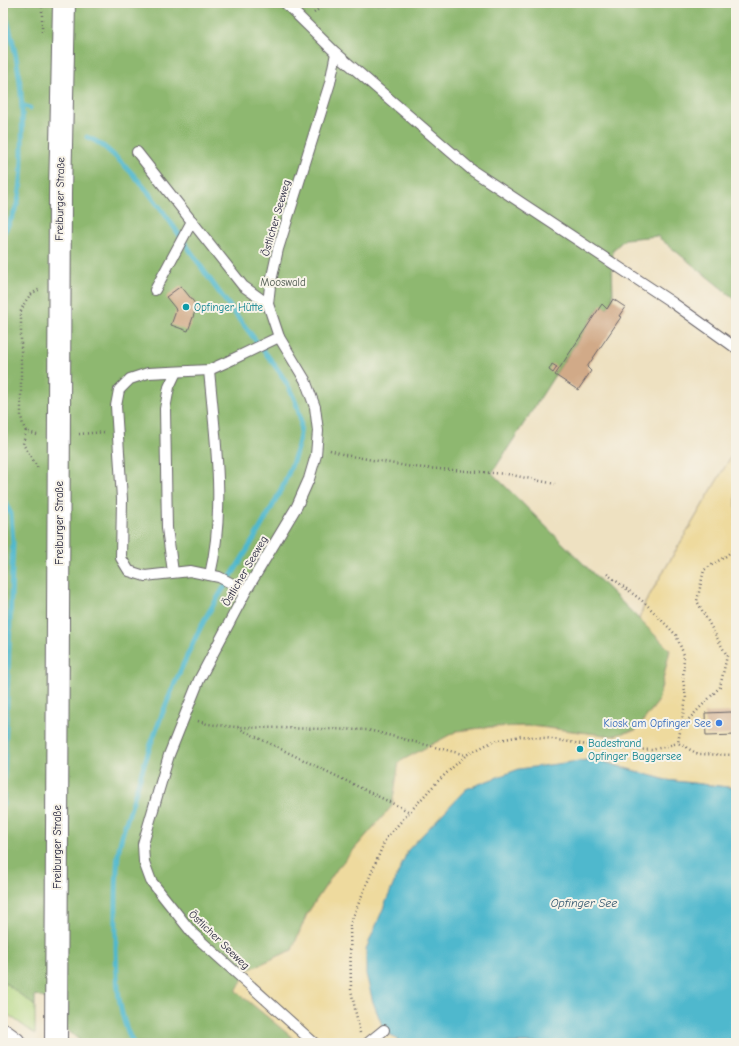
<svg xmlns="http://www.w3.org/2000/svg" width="739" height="1046" viewBox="0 0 739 1046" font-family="'Comic Neue',sans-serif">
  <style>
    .green { fill: #b3d882; stroke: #6a7d5e }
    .forest { fill: #8eb870; stroke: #586d56 }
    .sand { fill: #eeda9e; stroke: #887e6c }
    .water { fill: #50b8cd; stroke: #396d84 }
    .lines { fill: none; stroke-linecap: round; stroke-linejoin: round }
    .stream { stroke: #50b8cd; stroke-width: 5 }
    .building { fill: #d1aa88 }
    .service-casing { stroke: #69656a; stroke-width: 12 }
    .secondary-casing { stroke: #69656a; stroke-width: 24 }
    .motorway-casing { stroke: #69656a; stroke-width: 24 }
    .path { stroke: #69656a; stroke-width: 2.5; stroke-dasharray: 1 3; stroke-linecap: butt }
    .service { stroke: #fff; stroke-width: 10 }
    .secondary { stroke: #fff; stroke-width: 22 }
    .motorway { stroke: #fff; stroke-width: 22 }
    .culture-dot { fill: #0f9aa8; stroke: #f7f3e8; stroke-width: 1.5 }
    .shop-dot { fill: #3f7fe0; stroke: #f7f3e8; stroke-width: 1.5 }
    .labels { text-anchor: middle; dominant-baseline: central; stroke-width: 4; stroke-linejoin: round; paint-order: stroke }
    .street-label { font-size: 11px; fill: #22223b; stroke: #f7f3e8 }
    .park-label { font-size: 11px; fill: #4e5950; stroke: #f7f3e8 }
    .culture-label { font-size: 11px; fill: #0d838f; stroke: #f7f3e8; text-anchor: start }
    .shop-label { font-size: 11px; fill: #366cbe; stroke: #f7f3e8; text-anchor: end }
    .water-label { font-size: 12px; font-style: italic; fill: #32566e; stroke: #f7f3e8 }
  </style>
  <rect width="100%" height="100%" fill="#f7f3e8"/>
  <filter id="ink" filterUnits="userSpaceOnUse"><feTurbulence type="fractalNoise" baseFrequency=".025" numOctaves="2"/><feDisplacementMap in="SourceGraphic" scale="8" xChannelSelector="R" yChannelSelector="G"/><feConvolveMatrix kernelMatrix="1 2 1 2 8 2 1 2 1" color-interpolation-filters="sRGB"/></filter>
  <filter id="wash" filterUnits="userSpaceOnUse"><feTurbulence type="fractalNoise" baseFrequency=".012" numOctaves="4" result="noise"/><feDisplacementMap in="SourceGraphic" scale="16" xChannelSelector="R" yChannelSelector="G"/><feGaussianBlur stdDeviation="0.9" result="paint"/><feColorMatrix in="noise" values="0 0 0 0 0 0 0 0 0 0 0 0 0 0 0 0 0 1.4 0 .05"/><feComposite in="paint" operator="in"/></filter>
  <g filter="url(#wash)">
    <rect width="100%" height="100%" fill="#eee1c1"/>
    <polygon class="green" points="3,981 35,1006 35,1034 3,1011"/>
    <polygon class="forest" points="3,3 736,3 736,300 657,236 625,239 613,250 612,263 613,299 607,309 601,305 555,375 492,473 670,650 658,702 636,730 612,736 531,726 490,727 457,731 400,762 392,806 337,869 307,914 292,950 248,970 237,991 299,1043 83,1043 66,1029 65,1005 35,995 35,1006 3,981"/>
    <polygon class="sand" points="736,448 736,788 666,780 594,759 384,1030 402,1043 299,1043 236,991 248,970 292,950 307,914 337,869 392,806 399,762 457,731 490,727 531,726 612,736 636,730 658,702 670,650 639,619 645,603"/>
    <polygon class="water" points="594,759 666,780 736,788 736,1043 402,1043 384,1030 373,1002 366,974 366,949 408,850 466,789 519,769"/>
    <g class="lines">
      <g class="stream">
        <path d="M3,7C19,56 24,97 22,149C22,166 22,184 18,201C15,212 9,224 3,234"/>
        <polyline points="22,105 30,108"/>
        <path d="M87,137C102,143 109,151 120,161C153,193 178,233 204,271C218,291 232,310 247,329C267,356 293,383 300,417C309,466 230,574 205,619C198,631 193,644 187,656C165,703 147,751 133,801C128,818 120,837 118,855C115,886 116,917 116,948C117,982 117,1012 133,1043"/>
        <polyline points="3,498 11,514 13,543 3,805"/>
      </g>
    </g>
    <g id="blocks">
      <g class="building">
        <polygon points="181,286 197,306 188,331 171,325 176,311 175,308 166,297"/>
        <polygon points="613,299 625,307 619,316 621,317 587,367 591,371 578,390 555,375 602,304 607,309"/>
        <polygon points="552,364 557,367 553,373 549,370"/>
        <polygon points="731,712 736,715 736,735 706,736 705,713"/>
      </g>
    </g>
  </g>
  <g filter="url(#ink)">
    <use href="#blocks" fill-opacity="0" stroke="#69656a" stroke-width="1"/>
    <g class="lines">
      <defs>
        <g id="service">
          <polyline points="285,3 336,53 473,171 673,303 736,348"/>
          <polyline points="137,152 243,286 268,304"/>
          <polyline points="155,290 192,221"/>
          <path d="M209,370C215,438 226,507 210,575"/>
          <polyline points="173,572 167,528 165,409 169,387 176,372"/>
          <polyline points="246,591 219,577 190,571 145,576 129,571 121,558 122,499 116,406 119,390 130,379 148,373 209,370 229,361 279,337"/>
          <polyline points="314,1043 193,934 151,881 144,862 143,844 169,755 199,680 246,591 297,506 309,479 316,455 318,431 315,407 305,380 279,337 268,304 270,286 278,249 330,83 336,53"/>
          <polyline points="368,1043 384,1030"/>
        </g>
        <polyline id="secondary" points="56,1043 60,193 64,3"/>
        <polyline id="motorway" points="3,1035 14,1043"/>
      </defs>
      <use href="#service" class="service-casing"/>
      <use href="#secondary" class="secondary-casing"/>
      <use href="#motorway" class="motorway-casing"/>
      <g class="path">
        <polyline points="42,3 42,32"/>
        <polyline points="314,13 326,3"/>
        <polyline points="26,431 23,444 39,470"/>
        <polyline points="79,434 105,432"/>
        <path d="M37,435L26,431L23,425L21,416V311C25,300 30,293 41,289"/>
        <polyline points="330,450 345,455 412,467 507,474 555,484"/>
        <polyline points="607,574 645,603 676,635 684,655 683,680 686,698 678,743 698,754 736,755"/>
        <polyline points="198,721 207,724 236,727 368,730 466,755"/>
        <polyline points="686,722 720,687 727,656 697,601 704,570 726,556 736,547"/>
        <polyline points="238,728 410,812"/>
        <polyline points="360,1033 351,990 350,924 386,838 436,783 466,755 494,741 521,736 546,738 605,748 652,750 678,743"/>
      </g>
      <use href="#service" class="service"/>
      <use href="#secondary" class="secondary"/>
      <use href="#motorway" class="motorway"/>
    </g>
  </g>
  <g class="culture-dot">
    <circle cx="186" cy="307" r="4"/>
    <circle cx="580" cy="749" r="4"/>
  </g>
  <circle class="shop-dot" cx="719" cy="723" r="4"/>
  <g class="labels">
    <g class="street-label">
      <text transform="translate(60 199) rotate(-89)">Freiburger Straße</text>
      <text transform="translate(276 218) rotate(-74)">Östlicher Seeweg</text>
      <text transform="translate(59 523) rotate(-90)">Freiburger Straße</text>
      <text transform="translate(245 571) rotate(-60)">Östlicher Seeweg</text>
      <text transform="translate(57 847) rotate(-90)">Freiburger Straße</text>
      <text transform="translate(219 940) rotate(44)">Östlicher Seeweg</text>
    </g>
    <g class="park-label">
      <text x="283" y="282">Mooswald</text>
    </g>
    <g class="culture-label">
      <text x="194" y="307">Opfinger Hütte</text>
      <text x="588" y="743">Badestrand<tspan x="588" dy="13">Opfinger Baggersee</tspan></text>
    </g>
    <g class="shop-label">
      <text x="711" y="723">Kiosk am Opfinger See</text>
    </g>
    <g class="water-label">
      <text x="584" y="903">Opfinger See</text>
    </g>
  </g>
  <rect width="739" height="1046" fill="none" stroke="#f7f3e8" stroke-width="16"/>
</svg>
